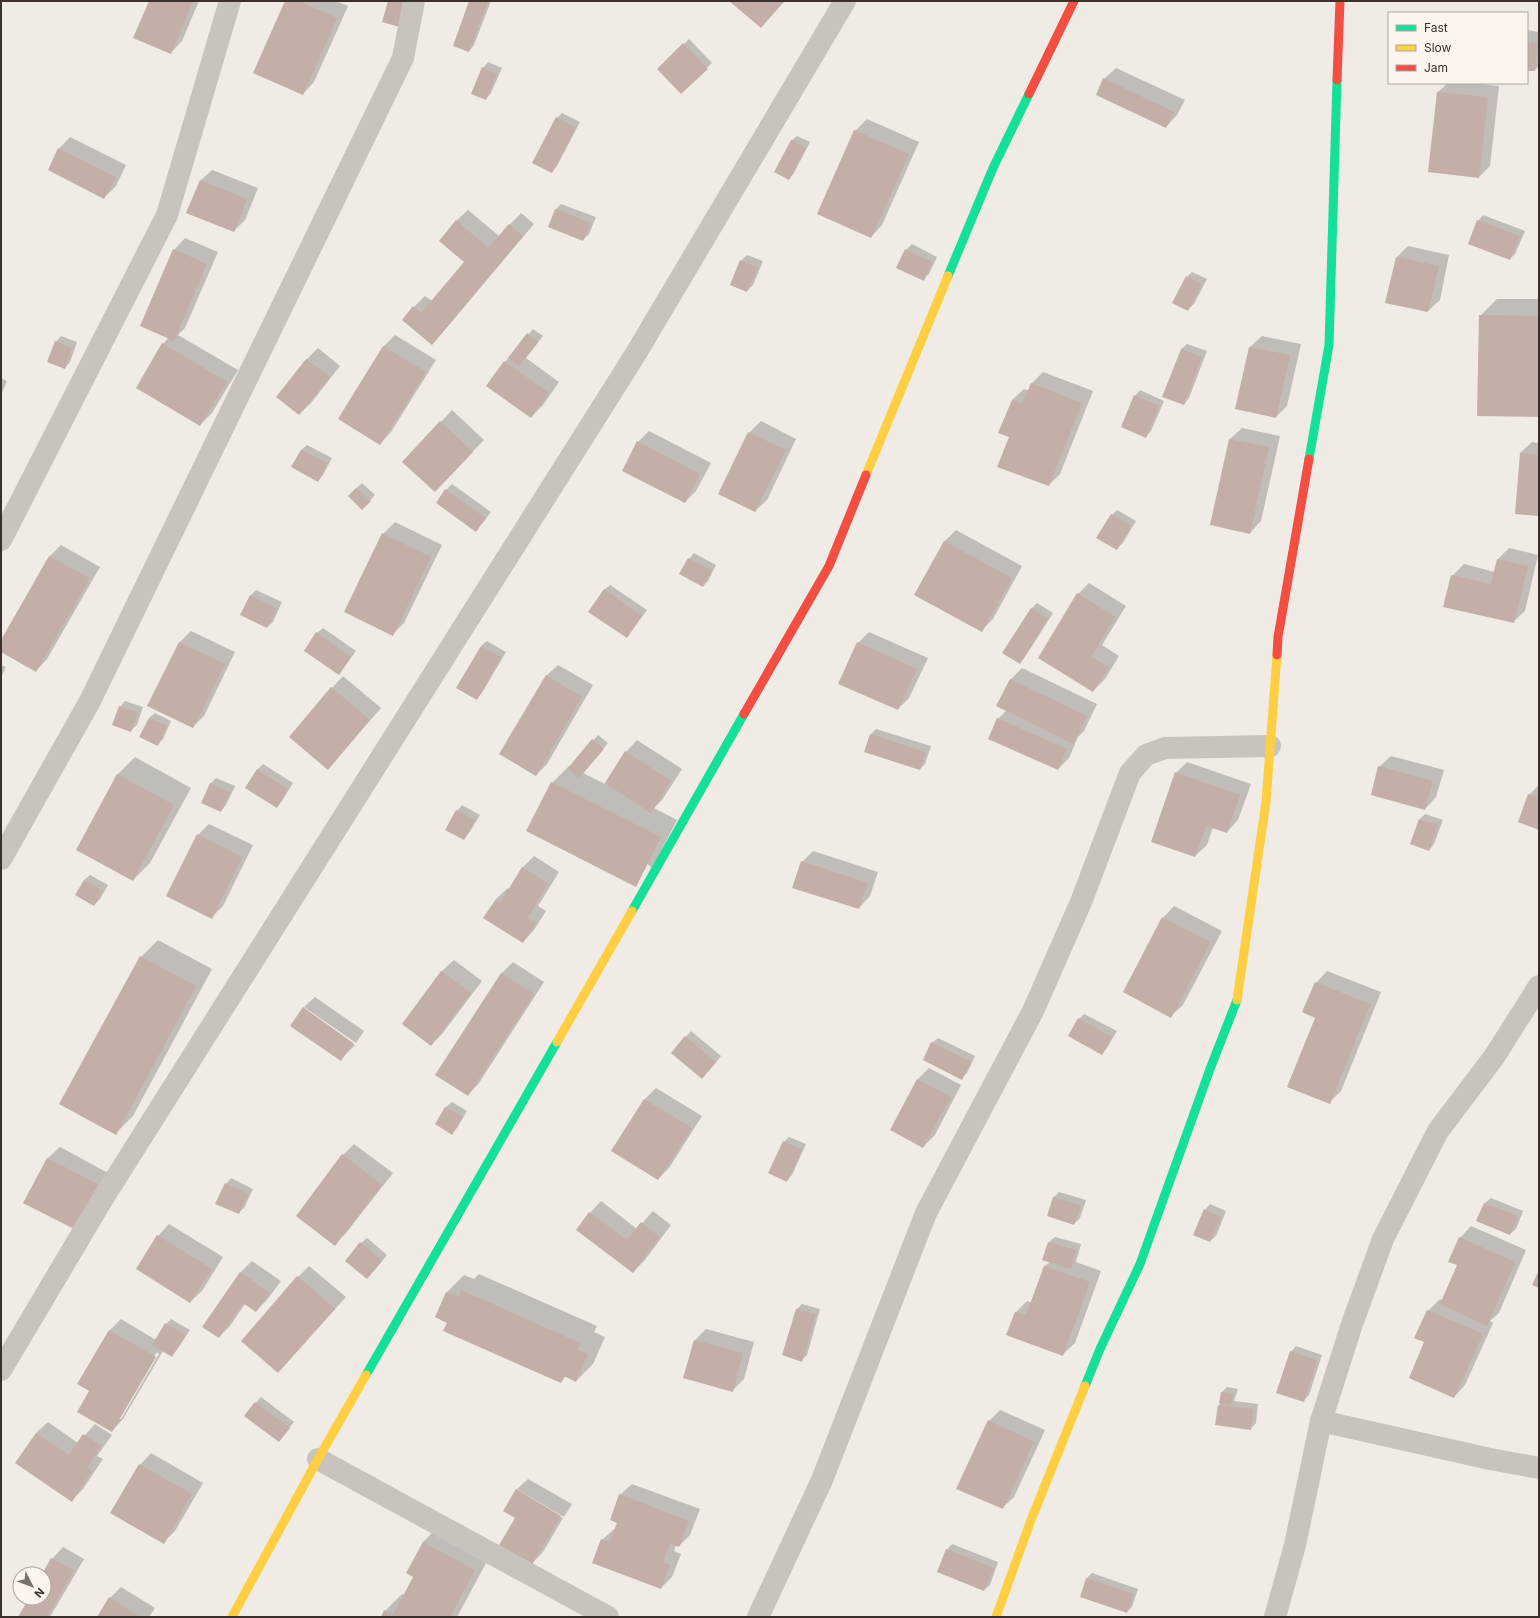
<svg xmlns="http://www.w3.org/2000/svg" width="1540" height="1618" viewBox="0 0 1540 1618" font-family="Inter,sans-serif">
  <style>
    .shadow { fill: #0003; fill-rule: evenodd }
    .building { fill: #c3afa7 }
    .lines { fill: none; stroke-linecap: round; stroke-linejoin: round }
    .street { stroke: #c9c3be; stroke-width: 22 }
    .fast { stroke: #16e098; stroke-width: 9 }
    .slow { stroke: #ffcf43; stroke-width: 9 }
    .jam { stroke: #f24e42; stroke-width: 9 }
  </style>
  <rect width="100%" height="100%" fill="#f0ebe5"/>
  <g class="shadow">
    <polygon points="150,1 199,1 182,41 171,53"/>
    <polygon points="286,1 336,1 348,6 314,82 303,94"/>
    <polygon points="470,1 491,1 474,45 469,51"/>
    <polygon points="730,1 785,1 761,27"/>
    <polygon points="1527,30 1539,32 1539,66 1535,70 1527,70"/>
    <polygon points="689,39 712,63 681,93 659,69"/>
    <polygon points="488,62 502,68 491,93 486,99 483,68"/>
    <polygon points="1116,68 1185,100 1177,115 1166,127 1104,79"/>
    <polygon points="1448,83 1470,83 1499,86 1490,166 1479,177 1438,92"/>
    <polygon points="562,113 580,122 557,166 552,172 557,118"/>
    <polygon points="867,119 919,142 882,225 871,237 819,214 855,131"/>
    <polygon points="797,136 810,142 794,173 789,179 791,141"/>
    <polygon points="70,137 126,165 116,186 104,198 59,149"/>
    <polygon points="212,170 258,188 245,220 234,231 200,181"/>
    <polygon points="561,204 596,217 589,234 583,240 549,226 556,209"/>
    <polygon points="468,210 499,236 521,213 534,224 443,332 432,344 414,307 425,296 432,301 465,262 456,221"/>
    <polygon points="1483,215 1525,231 1515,254 1510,259 1478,221"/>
    <polygon points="185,238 218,252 185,328 178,335 238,370 212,413 200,425 163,344 169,337 174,250"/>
    <polygon points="912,244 937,257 929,274 923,279 906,250"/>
    <polygon points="1408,246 1449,255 1440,300 1428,311 1397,257"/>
    <polygon points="747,255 763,261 753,285 747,291 741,261"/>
    <polygon points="1192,272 1207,279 1194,304 1188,309 1187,277"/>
    <polygon points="1497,299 1539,299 1539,416 1480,316"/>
    <polygon points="533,329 543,336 526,358 559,382 543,405 531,417 505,362"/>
    <polygon points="395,335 436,360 391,432 380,444 339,418 384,346"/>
    <polygon points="61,336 77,342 70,362 65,368 56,342"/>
    <polygon points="1262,336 1301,344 1287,406 1276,417 1237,408 1250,347"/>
    <polygon points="1187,344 1207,351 1189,398 1184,404 1181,349"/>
    <polygon points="318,348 340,366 311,403 299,414 306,360"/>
    <polygon points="1043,372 1093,391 1060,474 1049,485 1010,437 1012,400 1024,389 1029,391 1031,384"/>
    <polygon points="1,378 7,381 1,395"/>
    <polygon points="1140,390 1164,401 1151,431 1146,437 1135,396"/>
    <polygon points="452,410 484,440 446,479 404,462"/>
    <polygon points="761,421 796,439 767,500 755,511 719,494 749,433"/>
    <polygon points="1242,428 1280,436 1261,521 1250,533 1230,439"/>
    <polygon points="649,431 711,463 696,491 685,502 638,442"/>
    <polygon points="1532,442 1539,443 1539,515 1520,453"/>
    <polygon points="307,445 332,458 323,475 318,481 292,467 301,450"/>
    <polygon points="362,483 375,495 362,509 354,490"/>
    <polygon points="452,484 491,512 481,525 446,490"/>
    <polygon points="1117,510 1136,521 1122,544 1116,549 1112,515"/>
    <polygon points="395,522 442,545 404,623 393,634 383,534"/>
    <polygon points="956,530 1022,566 993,619 981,631 915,594 945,541"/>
    <polygon points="61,545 100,567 47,659 36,671 1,651 1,642 50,556"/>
    <polygon points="1509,548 1538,555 1525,611 1513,622 1452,576 1464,564 1495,572 1498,559"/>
    <polygon points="694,553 716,565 708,581 703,586 689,559"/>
    <polygon points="1089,583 1126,606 1102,645 1119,656 1105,679 1093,691 1078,594"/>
    <polygon points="610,585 647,610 627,637 604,590"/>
    <polygon points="256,590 282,602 273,622 267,627 242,615 251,595"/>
    <polygon points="1037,603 1053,613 1025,657 1020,663 1004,653 1032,608"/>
    <polygon points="323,628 356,651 339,674 317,633"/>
    <polygon points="191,631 235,652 204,716 193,727 179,643"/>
    <polygon points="869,632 928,658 909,698 898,709 858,643"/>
    <polygon points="487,641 506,652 482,693 477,698 481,646"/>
    <polygon points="1,665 6,667 1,678"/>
    <polygon points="558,665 593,685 547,764 536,775 546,676"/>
    <polygon points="1022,668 1097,704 1084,731 1078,737 1069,758 1058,769 998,719 1007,710 998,705 1011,679"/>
    <polygon points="343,676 381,708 328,768 332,688"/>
    <polygon points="125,701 143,707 137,725 131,730 120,707"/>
    <polygon points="155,713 171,721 163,739 158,744 149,718"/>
    <polygon points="876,729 931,746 925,764 920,769 871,734"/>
    <polygon points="598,735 608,743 583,773 605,784 626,752 637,740 682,769 662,800 654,808 677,820 652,868 552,783 569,766 570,767"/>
    <polygon points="1391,756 1444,770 1436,797 1425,809 1379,767"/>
    <polygon points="135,757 191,788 150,863 133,880 77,849 118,774"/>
    <polygon points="1187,762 1251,784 1238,820 1227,832 1213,827 1207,845 1195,856 1176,773"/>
    <polygon points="263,764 293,783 282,801 276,807 257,770"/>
    <polygon points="216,778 235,786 226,805 221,811 202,802 211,783"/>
    <polygon points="1539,785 1539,829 1529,795"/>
    <polygon points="462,805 480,815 469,833 464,839 457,811"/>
    <polygon points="1425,814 1443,820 1434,844 1429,850 1420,819"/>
    <polygon points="209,824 253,845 223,906 212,917 198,835"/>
    <polygon points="813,851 878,872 870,896 859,908 802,862"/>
    <polygon points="534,856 559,872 538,906 546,911 534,930 523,942 496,899 508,888 509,889 522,868"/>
    <polygon points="90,875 108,885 100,899 94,905 84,880"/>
    <polygon points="1174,906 1222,931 1183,1005 1171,1016 1163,918"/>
    <polygon points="158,940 212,969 133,1116 116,1133 141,957"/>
    <polygon points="454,960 482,981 442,1034 431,1045 403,1024 442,971"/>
    <polygon points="513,962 544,982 479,1083 468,1095 437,1075 502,973"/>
    <polygon points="1327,971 1381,992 1341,1091 1330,1102 1316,1017 1316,983"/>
    <polygon points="315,997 364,1031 356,1043 304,1007"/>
    <polygon points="304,1007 304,1010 355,1045 340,1060 291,1026"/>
    <polygon points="1084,1014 1117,1031 1107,1048 1102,1054 1079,1019"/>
    <polygon points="691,1031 721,1056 708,1072 686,1037"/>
    <polygon points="938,1038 975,1056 967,1073 961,1078 932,1043"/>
    <polygon points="929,1068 961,1085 935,1135 923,1147 892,1130 918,1079"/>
    <polygon points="656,1088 702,1116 669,1168 658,1179 612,1150 645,1099"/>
    <polygon points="452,1102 467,1111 457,1128 452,1133 436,1124 446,1107"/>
    <polygon points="789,1137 806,1144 792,1175 787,1180 784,1142"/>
    <polygon points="354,1144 393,1173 346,1233 335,1244 343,1155"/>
    <polygon points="60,1147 110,1174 87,1218 25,1203 48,1158"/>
    <polygon points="231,1178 253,1189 244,1208 238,1213 226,1184"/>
    <polygon points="1059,1192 1086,1200 1080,1218 1074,1224 1048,1215 1054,1197"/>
    <polygon points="1491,1198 1523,1211 1516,1229 1510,1234 1478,1221 1485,1203"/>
    <polygon points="601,1201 637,1229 653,1211 671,1225 645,1260 633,1272 578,1230 590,1213"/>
    <polygon points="1210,1204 1226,1211 1216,1236 1210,1241 1205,1210"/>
    <polygon points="169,1224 223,1257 202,1291 190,1302 158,1236"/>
    <polygon points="1471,1226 1526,1250 1499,1313 1490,1321 1493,1323 1465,1385 1454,1397 1425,1342 1428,1311 1440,1299 1442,1300 1458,1265 1460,1238"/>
    <polygon points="1055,1237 1081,1244 1076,1262 1101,1271 1075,1343 1063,1354 1016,1312 1027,1301 1032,1303 1045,1266 1050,1262 1044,1260 1049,1242"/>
    <polygon points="367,1238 387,1255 373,1272 361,1243"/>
    <polygon points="252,1261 281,1281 267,1300 256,1311 245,1304 230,1326 219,1337 240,1273"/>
    <polygon points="309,1266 346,1297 278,1372 298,1277"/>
    <polygon points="479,1274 597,1326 594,1332 605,1337 593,1364 576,1381 566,1376 561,1382 436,1317 447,1292 464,1275 474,1279"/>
    <polygon points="802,1304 820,1309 807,1355 801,1361 797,1309"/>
    <path d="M121,1319L156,1340L166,1324L171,1319L190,1330L177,1350L172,1355L163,1351L123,1419L112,1431L109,1331ZM157,1352L159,1354L121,1419H118Z"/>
    <polygon points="706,1329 754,1342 744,1379 732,1391 695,1340"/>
    <polygon points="1296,1346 1322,1355 1309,1395 1303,1401 1291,1352"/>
    <polygon points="1227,1387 1238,1389 1234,1401 1258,1404 1256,1423 1250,1429 1216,1424 1222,1392"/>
    <polygon points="261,1397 294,1422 284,1435 245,1416"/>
    <polygon points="1000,1410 1045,1430 1014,1497 1002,1508 989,1421"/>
    <polygon points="48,1422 78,1443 95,1424 112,1435 97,1456 103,1459 83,1489 72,1500 36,1433"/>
    <polygon points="151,1453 203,1483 175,1531 164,1542 140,1465"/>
    <polygon points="528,1479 572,1504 564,1517 518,1490 518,1492 563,1518 543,1552 532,1563 516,1517 516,1490"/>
    <polygon points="632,1484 700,1509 690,1535 679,1546 676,1545 674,1551 681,1554 672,1577 661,1588 602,1540 614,1529 616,1529 618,1522 620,1495"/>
    <polygon points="440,1525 492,1552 457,1617 382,1617 385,1611 402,1594 405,1595 415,1577 423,1542"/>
    <polygon points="952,1544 998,1562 990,1585 984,1590 947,1550"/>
    <polygon points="63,1547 84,1559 50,1617 19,1617 30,1598 44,1598 43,1574 52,1559"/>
    <polygon points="1092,1573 1138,1589 1132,1607 1127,1612 1081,1596 1087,1578"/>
    <polygon points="121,1587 155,1608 149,1617 98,1617 110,1598"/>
  </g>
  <g class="building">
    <polygon points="149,1 193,1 171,54 133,38"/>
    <polygon points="285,1 299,1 337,18 303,95 253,73"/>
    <polygon points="388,1 410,1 403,28 382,22"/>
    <polygon points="469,1 488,1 469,52 453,46"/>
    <polygon points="729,1 784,1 761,28"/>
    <polygon points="1527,42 1538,43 1535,71 1527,71"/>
    <polygon points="683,43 708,69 681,94 657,69"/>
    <polygon points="482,67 497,74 486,100 471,94"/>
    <polygon points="1103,78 1174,112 1166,128 1096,95"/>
    <polygon points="1437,92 1488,97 1479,178 1428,172"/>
    <polygon points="556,117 576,128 552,173 532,163"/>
    <polygon points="854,130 909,154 871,238 817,214"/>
    <polygon points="791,140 806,148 789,180 774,172"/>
    <polygon points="58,148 116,177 104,199 48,170"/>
    <polygon points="200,180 247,199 234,232 186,213"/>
    <polygon points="555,209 591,223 583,241 548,227"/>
    <polygon points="456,220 488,248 509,224 523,236 432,345 402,320 413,306 421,313 464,262 439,241"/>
    <polygon points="1477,220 1520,236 1510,260 1468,244"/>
    <polygon points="173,249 207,264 174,341 140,326"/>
    <polygon points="905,249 932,262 924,281 896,268"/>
    <polygon points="1396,257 1439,266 1428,312 1385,303"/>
    <polygon points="740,260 758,267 747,292 730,285"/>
    <polygon points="1186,276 1202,284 1188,311 1172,303"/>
    <polygon points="1479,315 1539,316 1539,417 1477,416"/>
    <polygon points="527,333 538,342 519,366 508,358"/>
    <polygon points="55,341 72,348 65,369 47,362"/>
    <polygon points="162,343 227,382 200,426 136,388"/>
    <polygon points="383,346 426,372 380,445 338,419"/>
    <polygon points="1249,347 1290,355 1276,418 1235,409"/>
    <polygon points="1181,349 1202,357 1184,405 1162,397"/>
    <polygon points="306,359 330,377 299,415 276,397"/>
    <polygon points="504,361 549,393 531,418 486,386"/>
    <polygon points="1031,383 1082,403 1049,486 997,467 1009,437 998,433 1012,400 1022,404"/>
    <polygon points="1134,395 1159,406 1146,438 1121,427"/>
    <polygon points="440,421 473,452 435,492 402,462"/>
    <polygon points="748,432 786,450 755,512 718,494"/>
    <polygon points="1229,439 1269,447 1250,534 1210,525"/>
    <polygon points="637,441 700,474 685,503 622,471"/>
    <polygon points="301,450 328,463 318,482 291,467"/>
    <polygon points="1520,453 1539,455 1539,516 1515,514"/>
    <polygon points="356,488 371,501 362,510 348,496"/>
    <polygon points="445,489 486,518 476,532 436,503"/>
    <polygon points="1111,514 1131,526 1117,550 1096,538"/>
    <polygon points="382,533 431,557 393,636 344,612"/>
    <polygon points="944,541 1012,578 982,632 914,595"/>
    <polygon points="49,556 90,578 36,672 1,652 1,640"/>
    <polygon points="688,558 712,570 703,587 679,574"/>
    <polygon points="1497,559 1528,566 1514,623 1443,607 1451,575 1491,584"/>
    <polygon points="604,589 642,616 627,638 588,612"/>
    <polygon points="1077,593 1115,617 1091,657 1109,667 1093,692 1038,658"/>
    <polygon points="250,595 277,608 267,628 240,615"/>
    <polygon points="1031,608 1048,619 1020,664 1002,653"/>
    <polygon points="316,632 351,657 339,675 304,651"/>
    <polygon points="179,642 225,664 193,728 147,706"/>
    <polygon points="857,642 917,669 898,710 838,684"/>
    <polygon points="481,646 501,657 477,700 456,688"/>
    <polygon points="546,675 582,697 536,776 499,754"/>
    <polygon points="1010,679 1087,716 1073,744 996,706"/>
    <polygon points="331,687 370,720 328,770 289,737"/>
    <polygon points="119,706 138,713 131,732 112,725"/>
    <polygon points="149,718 167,726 158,746 139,737"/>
    <polygon points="997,718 1067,749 1058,770 988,739"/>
    <polygon points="870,734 926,752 920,770 864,752"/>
    <polygon points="592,739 604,749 579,778 568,768"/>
    <polygon points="625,751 671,781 651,813 605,783"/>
    <polygon points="1378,766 1433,781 1425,810 1371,795"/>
    <polygon points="257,769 288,789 277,808 245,788"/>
    <polygon points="1175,772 1240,795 1227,833 1206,826 1195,857 1151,842"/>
    <polygon points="117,774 174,805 133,881 76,850"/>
    <polygon points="551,782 661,837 636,887 526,831"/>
    <polygon points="210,783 230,792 221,812 201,803"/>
    <polygon points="1528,794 1539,798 1539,830 1518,822"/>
    <polygon points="456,810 475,820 464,840 445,830"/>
    <polygon points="1419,819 1438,825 1429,851 1410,844"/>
    <polygon points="197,834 242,857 212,919 166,896"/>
    <polygon points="801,861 868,883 859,909 792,888"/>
    <polygon points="522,867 548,883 528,918 536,923 523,943 483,918 496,899 501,902"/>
    <polygon points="84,880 103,891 94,906 75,895"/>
    <polygon points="1162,917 1211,942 1171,1018 1123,992"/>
    <polygon points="140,956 196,986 116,1135 59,1104"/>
    <polygon points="441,971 471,993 431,1046 402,1024"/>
    <polygon points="501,973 534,994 468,1096 435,1075"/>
    <polygon points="1315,982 1370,1004 1330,1104 1287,1087 1315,1018 1302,1012"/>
    <polygon points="303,1007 353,1043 341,1061 290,1026"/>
    <polygon points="1078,1018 1112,1037 1102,1055 1068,1036"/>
    <polygon points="685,1036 716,1062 702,1079 671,1053"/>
    <polygon points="931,1042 971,1062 962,1080 923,1060"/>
    <polygon points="917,1079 951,1097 923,1148 890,1130"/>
    <polygon points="644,1099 692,1128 658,1180 611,1151"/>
    <polygon points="445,1107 463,1117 452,1135 435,1124"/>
    <polygon points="783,1141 802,1150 787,1182 768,1173"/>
    <polygon points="342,1154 382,1185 335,1246 296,1216"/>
    <polygon points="47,1158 100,1185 76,1230 23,1203"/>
    <polygon points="225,1183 248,1194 239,1214 215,1204"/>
    <polygon points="1053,1197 1081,1206 1074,1225 1047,1216"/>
    <polygon points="1484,1203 1518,1216 1510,1235 1476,1221"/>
    <polygon points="1204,1209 1221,1217 1210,1242 1193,1235"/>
    <polygon points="589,1212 627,1240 641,1222 660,1237 633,1273 576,1230"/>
    <polygon points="157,1235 212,1269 190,1303 136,1269"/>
    <polygon points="1459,1237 1515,1262 1487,1326 1440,1304 1457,1265 1448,1262"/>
    <polygon points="360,1242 382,1261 367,1279 345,1261"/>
    <polygon points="1048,1242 1076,1250 1071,1269 1042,1260"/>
    <polygon points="1044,1266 1090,1282 1063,1356 1006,1335 1015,1312 1026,1315"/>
    <polygon points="1539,1270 1539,1288 1532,1285"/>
    <polygon points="240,1272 270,1293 256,1312 243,1303 219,1338 202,1327"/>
    <polygon points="297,1276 335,1309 278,1373 241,1341"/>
    <polygon points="461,1290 580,1343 578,1350 588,1354 576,1382 564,1376 561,1383 443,1331 447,1323 435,1317 446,1292 459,1297"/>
    <polygon points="796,1309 816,1314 802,1362 782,1355"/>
    <polygon points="1427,1310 1483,1334 1454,1398 1409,1378 1424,1342 1414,1338"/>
    <polygon points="165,1323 185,1335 172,1357 152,1345"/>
    <polygon points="109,1330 156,1357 112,1432 77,1412 89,1391 77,1384"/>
    <polygon points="694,1340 743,1353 733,1392 683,1378"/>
    <polygon points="1290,1351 1317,1360 1304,1402 1276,1393"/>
    <polygon points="1221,1392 1233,1394 1231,1406 1219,1403"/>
    <polygon points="255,1402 290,1428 279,1442 244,1416"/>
    <polygon points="1218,1405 1253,1409 1251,1430 1215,1425"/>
    <polygon points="988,1420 1034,1442 1003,1509 956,1489"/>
    <polygon points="36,1433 69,1455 83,1434 101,1446 87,1468 92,1471 72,1502 15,1463"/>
    <polygon points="139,1464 192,1494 164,1544 110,1513"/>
    <polygon points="516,1489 561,1516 532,1565 499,1545 515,1518 503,1511"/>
    <polygon points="619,1494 689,1521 679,1547 670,1544 663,1562 670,1565 661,1589 592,1563 601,1539 609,1543 617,1523 610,1520"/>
    <polygon points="423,1542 475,1570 450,1617 381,1617 384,1610 393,1615 413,1577 406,1573"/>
    <polygon points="946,1549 994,1568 984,1591 937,1572"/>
    <polygon points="51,1558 74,1570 47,1617 18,1617 29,1598 44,1598 44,1574 42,1574"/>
    <polygon points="1086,1578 1134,1594 1127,1613 1080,1597"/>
    <polygon points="109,1597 140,1617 97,1617"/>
  </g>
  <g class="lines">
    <g class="street">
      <polyline points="1,540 167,215 230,1"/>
      <polyline points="1,859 90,701 403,58 414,1"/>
      <polyline points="1,1370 102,1200 635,355 845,1"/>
      <polyline points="1321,1421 1490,1459 1539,1468"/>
      <polyline points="318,1459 608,1617"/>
      <polyline points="758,1617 822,1480 926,1213 1033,1011 1081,902 1130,773 1146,755 1165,748 1270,746"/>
      <polyline points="1275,1617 1295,1545 1321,1421 1352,1324 1383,1239 1438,1131 1494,1057 1539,986"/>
    </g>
    <g class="fast">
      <polyline points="948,276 993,168 1029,94"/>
      <polyline points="1309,459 1329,345 1337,80"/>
      <polyline points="632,911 744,714"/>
      <polyline points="366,1375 557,1042"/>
      <polyline points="1085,1386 1100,1349 1140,1264 1210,1069 1237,1000"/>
    </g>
    <g class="slow">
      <polyline points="866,475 948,276"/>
      <polyline points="1237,1000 1266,802 1277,655"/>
      <polyline points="557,1042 632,911"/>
      <polyline points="232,1617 318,1459 366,1375"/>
      <polyline points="996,1617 1031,1520 1085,1386"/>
    </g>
    <g class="jam">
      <polyline points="1337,80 1340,1"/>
      <polyline points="1029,94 1074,1"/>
      <polyline points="1277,655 1278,637 1309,459"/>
      <polyline points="744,714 829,566 866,475"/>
    </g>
  </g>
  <rect width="1540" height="1618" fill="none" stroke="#3b302b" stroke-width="4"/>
  <rect x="1388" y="12" width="140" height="72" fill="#fbf5ee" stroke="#aea6a0"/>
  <rect x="1396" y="25" width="20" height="6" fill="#16e098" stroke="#aea6a0"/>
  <text x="1424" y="32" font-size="12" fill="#3b302b">Fast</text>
  <rect x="1396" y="45" width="20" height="6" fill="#ffcf43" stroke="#aea6a0"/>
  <text x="1424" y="52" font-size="12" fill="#3b302b">Slow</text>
  <rect x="1396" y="65" width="20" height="6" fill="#f24e42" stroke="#aea6a0"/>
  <text x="1424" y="72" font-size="12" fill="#3b302b">Jam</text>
  <g transform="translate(32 1586) rotate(132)"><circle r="19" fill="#fbf5ee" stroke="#aea6a0"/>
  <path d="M0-3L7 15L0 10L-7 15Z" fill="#7a716c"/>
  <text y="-6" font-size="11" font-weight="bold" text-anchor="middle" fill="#3b302b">N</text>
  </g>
</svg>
